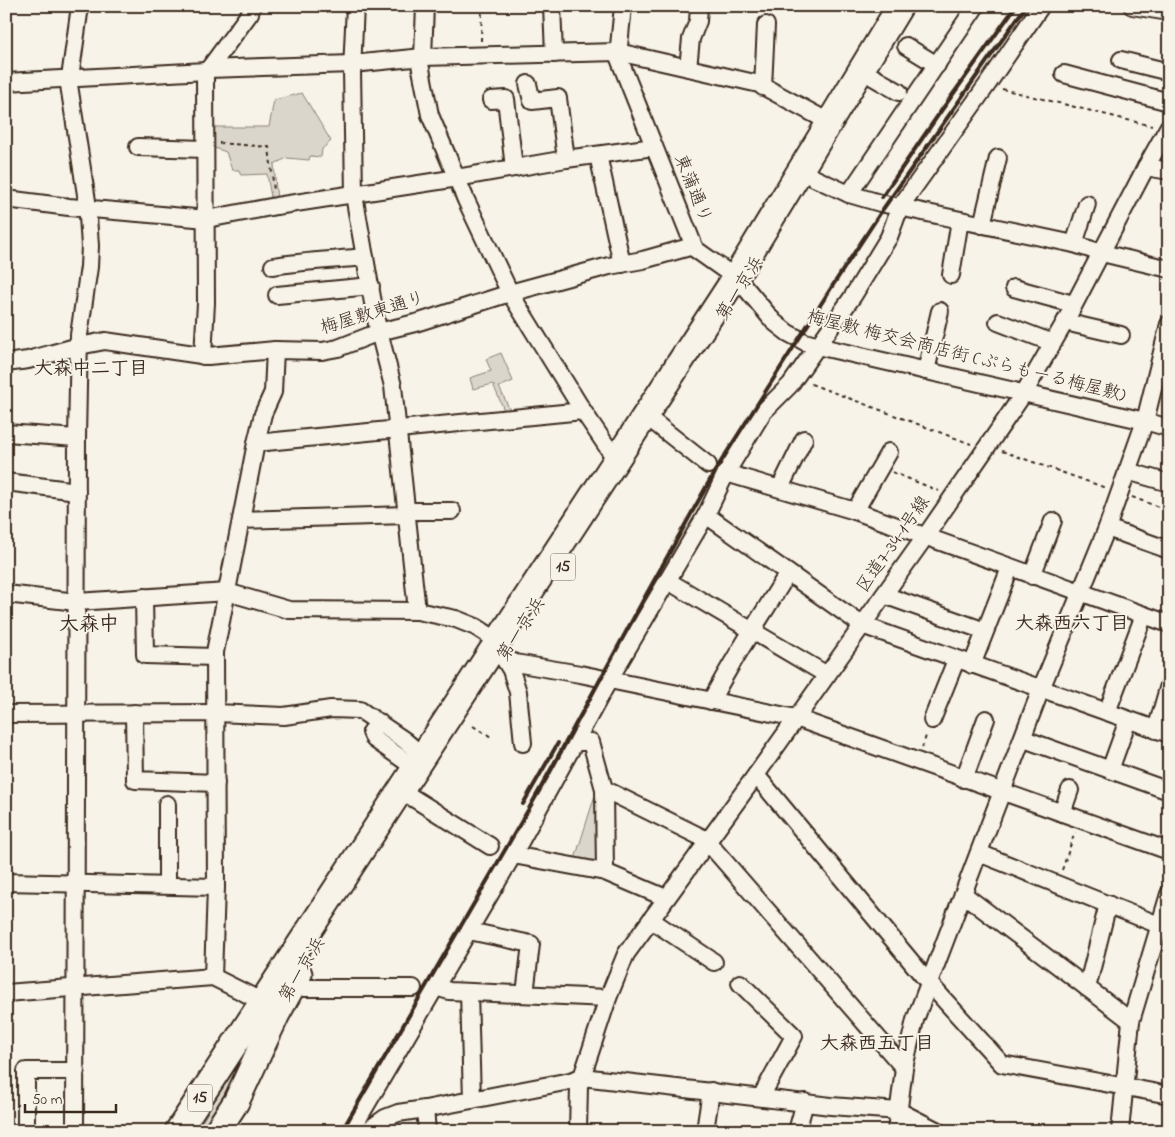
<svg xmlns="http://www.w3.org/2000/svg" width="1175" height="1137" viewBox="0 0 1175 1137" font-family="'Indie Flower','Klee One',sans-serif">
  <style>
    .green { fill: #dbd6cb; stroke: #8b8074 }
    .lines { fill: none; stroke-linecap: round; stroke-linejoin: round }
    .minor-casing { stroke: #3b2a1e; stroke-width: 20 }
    .highway-casing { stroke: #3b2a1e; stroke-width: 29 }
    .path { stroke: #3b2a1e; stroke-width: 2; stroke-dasharray: 4 4; stroke-linecap: butt }
    .minor { stroke: #f7f3e8; stroke-width: 16 }
    .highway { stroke: #f7f3e8; stroke-width: 25 }
    .rail { stroke: #3b2a1e; stroke-width: 4 }
    .labels { text-anchor: middle; dominant-baseline: central; stroke-width: 4; stroke-linejoin: round; paint-order: stroke }
    .shield { fill: #f7f3e8; stroke: #73665b; stroke-width: 1 }
    .shield-label { font-size: 16px; font-weight: bold; fill: #3b2a1e }
    .street-label { font-size: 18px; fill: #3b2a1e; stroke: #f7f3e8 }
    .neighbourhood-label { font-size: 19px; font-weight: bold; fill: #3b2a1e; stroke: #f7f3e8 }
    .quarter-label { font-size: 20px; font-weight: bold; fill: #3b2a1e; stroke: #f7f3e8 }
  </style>
  <rect width="100%" height="100%" fill="#f7f3e8"/>
  <filter id="ink" filterUnits="userSpaceOnUse"><feTurbulence type="fractalNoise" baseFrequency=".02" numOctaves="2"/><feDisplacementMap in="SourceGraphic" scale="10" xChannelSelector="R" yChannelSelector="G"/><feConvolveMatrix kernelMatrix="1 2 1 2 8 2 1 2 1" color-interpolation-filters="sRGB"/></filter>
  <g filter="url(#ink)">
    <g class="green">
      <polygon points="302,93 331,141 322,149 321,157 310,156 309,160 287,158 274,164 277,202 272,203 267,174 241,175 239,170 232,170 226,152 209,146 209,127 269,127 274,100"/>
      <polygon points="501,353 513,381 499,387 512,414 506,415 493,384 473,389 470,378 491,371 486,359"/>
      <polygon points="596,792 603,795 595,866 574,862"/>
      <polygon points="257,1026 230,1093 203,1131 197,1131"/>
    </g>
    <g class="lines">
      <defs>
        <g id="minor">
          <polyline points="355,6 352,70 354,195 376,320 393,386 417,611"/>
          <polyline points="425,6 423,57 420,64 430,115 466,200 510,293 583,411 610,451 618,458"/>
          <polyline points="552,6 554,54"/>
          <polyline points="623,6 618,56 695,249 726,271 744,286 774,322 788,333 805,342 826,348 1145,421 1169,428"/>
          <polyline points="1132,6 1169,12"/>
          <polyline points="906,46 937,65"/>
          <polyline points="1121,60 1169,72"/>
          <polyline points="688,68 691,39 698,21 699,6"/>
          <polyline points="208,69 352,64 423,57 618,52 759,84 829,122"/>
          <polyline points="1064,74 1169,102"/>
          <polyline points="873,77 899,92"/>
          <polyline points="6,82 206,71"/>
          <polyline points="528,84 532,101 558,98 566,159"/>
          <polyline points="763,87 766,25"/>
          <polyline points="491,100 506,99 514,168"/>
          <polyline points="138,147 205,149"/>
          <polyline points="598,155 622,264"/>
          <polyline points="1146,167 1169,171"/>
          <polyline points="812,177 849,194 880,203 1074,244 1102,253 1169,269"/>
          <polyline points="849,194 976,6"/>
          <polyline points="6,199 69,207 207,219 276,206 445,180 566,159 654,147"/>
          <polyline points="982,225 998,158"/>
          <polyline points="1074,244 1087,204"/>
          <path d="M273,266C304,261 335,260 365,257"/>
          <polyline points="951,275 960,220"/>
          <polyline points="1014,288 1073,304"/>
          <polyline points="277,295 371,286"/>
          <polyline points="998,322 1053,343"/>
          <polyline points="1065,322 1121,335"/>
          <polyline points="203,356 206,303 205,74 250,13 252,6"/>
          <polyline points="6,363 28,360 79,346 105,341 208,356 275,350 322,351 338,348 379,332 419,322 510,293 609,266 643,260 693,246"/>
          <polyline points="926,371 940,311"/>
          <polyline points="655,423 708,465"/>
          <polyline points="6,433 77,438"/>
          <polyline points="256,443 583,411"/>
          <polyline points="1127,471 1169,483"/>
          <polyline points="726,473 855,511 1169,624"/>
          <polyline points="6,482 77,491"/>
          <polyline points="780,488 804,439"/>
          <polyline points="407,511 452,511"/>
          <polyline points="855,511 889,452"/>
          <polyline points="706,515 862,625 1169,734"/>
          <polyline points="241,520 407,515"/>
          <polyline points="1107,528 1169,550"/>
          <polyline points="1032,576 1053,521"/>
          <polyline points="668,581 827,675"/>
          <polyline points="6,594 77,602 227,592 289,610 417,611 456,619 476,627 490,636 511,670 518,692 523,743"/>
          <polyline points="884,595 985,631"/>
          <polyline points="144,597 145,655 215,657"/>
          <polyline points="504,657 515,663 580,674 796,718 1169,851"/>
          <polyline points="972,665 1010,568"/>
          <path d="M711,701C734,656 762,616 788,573"/>
          <polyline points="1107,712 1144,615"/>
          <polyline points="134,713 135,780 216,783"/>
          <polyline points="6,714 216,713 284,716 331,709 360,710 404,740 423,756"/>
          <polyline points="932,720 956,660"/>
          <polyline points="379,722 371,732 374,739 415,768"/>
          <polyline points="1156,730 1169,685"/>
          <polyline points="1024,739 1169,791"/>
          <polyline points="576,742 591,742 604,789 605,872"/>
          <polyline points="1110,770 1128,720"/>
          <polyline points="756,775 929,983 1002,1064 1169,1095"/>
          <polyline points="964,779 986,719"/>
          <polyline points="604,789 705,839 904,1068"/>
          <polyline points="413,798 490,846"/>
          <polyline points="1062,813 1070,790"/>
          <polyline points="979,853 1159,925"/>
          <polyline points="513,855 605,872 666,898"/>
          <polyline points="6,882 216,887"/>
          <polyline points="167,885 167,804"/>
          <polyline points="963,894 1131,1021"/>
          <polyline points="651,920 714,962"/>
          <polyline points="469,931 531,944 525,994"/>
          <polyline points="213,977 216,887 215,652 256,443 263,414 273,392 275,350"/>
          <polyline points="740,983 794,1036 761,1097"/>
          <polyline points="292,986 305,988 413,988"/>
          <polyline points="436,987 449,991 608,998"/>
          <polyline points="1087,988 1108,904"/>
          <polyline points="469,992 472,1100"/>
          <polyline points="6,993 213,977 255,998 268,1007"/>
          <polyline points="425,1109 427,1131"/>
          <polyline points="26,1131 26,1071 76,1071"/>
          <polyline points="75,1131 77,438 79,335 89,267 90,246 87,201 69,85 80,6"/>
          <polyline points="351,1131 513,855 609,680 706,515 726,473 763,412 790,385 853,296 889,237 900,207 987,85 1041,6"/>
          <polyline points="367,1131 385,1118 398,1113 425,1109 570,1081 582,1077 831,1106 899,1111 938,1131"/>
          <polyline points="578,1131 579,1086 608,998 626,954 756,775 925,537 1024,393 1065,322 1146,167 1169,126"/>
          <polyline points="705,1131 711,1091"/>
          <polyline points="797,1131 805,1102"/>
          <polyline points="896,1131 904,1068 915,1020 1041,689 1107,528 1145,421 1169,324"/>
          <polyline points="1120,1131 1131,1021 1169,894"/>
        </g>
        <g id="highway">
          <polyline points="178,1131 735,278 900,6"/>
          <polyline points="217,1131 236,1102 277,1014 299,974"/>
        </g>
      </defs>
      <use href="#minor" class="minor-casing"/>
      <use href="#highway" class="highway-casing"/>
      <g class="path">
        <polyline points="481,41 482,6"/>
        <polyline points="1002,89 1152,126"/>
        <polyline points="219,143 269,147 274,191"/>
        <polyline points="811,384 971,444"/>
        <polyline points="1002,451 1106,488"/>
        <polyline points="892,472 939,491"/>
        <polyline points="1132,497 1169,511"/>
        <polyline points="473,726 493,738"/>
        <polyline points="922,748 927,733"/>
        <polyline points="1062,870 1075,832"/>
      </g>
      <use href="#minor" class="minor"/>
      <use href="#highway" class="highway"/>
      <g class="rail">
        <polyline points="882,197 941,111 1016,6"/>
        <polyline points="523,804 558,743"/>
        <polyline points="342,1131 549,774 646,595 715,471 833,285 883,209 1026,6"/>
      </g>
    </g>
  </g>
  <g class="labels">
    <g class="shield">
      <rect x="550.5" y="553.5" width="25" height="27" rx="4"/>
      <rect x="187.5" y="1084.5" width="25" height="27" rx="4"/>
    </g>
    <g class="shield-label">
      <text x="563" y="567">15</text>
      <text x="200" y="1098">15</text>
    </g>
    <g class="street-label">
      <text transform="translate(692 189) rotate(68)">東蒲通り</text>
      <text transform="translate(741 289) rotate(-58)">第一京浜</text>
      <text transform="translate(373 314) rotate(-17)">梅屋敷東通り</text>
      <text transform="translate(966 357) rotate(14)">梅屋敷 梅交会商店街 (ぷらもーる梅屋敷)</text>
      <text transform="translate(894 545) rotate(-55)">区道7-34-1号線</text>
      <text transform="translate(522 630) rotate(-57)">第一京浜</text>
      <text transform="translate(303 970) rotate(-59)">第一京浜</text>
    </g>
    <g class="neighbourhood-label">
      <text x="91" y="369">大森中二丁目</text>
      <text x="1072" y="624">大森西六丁目</text>
      <text x="877" y="1044">大森西五丁目</text>
    </g>
    <g class="quarter-label">
      <text x="89" y="625">大森中</text>
    </g>
  </g>
  <rect width="1175" height="1137" fill="none" stroke="#f7f3e8" stroke-width="25"/>
  <rect x="12" y="12" width="1150" height="1112" fill="none" stroke="#3b2a1e" stroke-width="2" filter="url(#ink)"/>
  <path d="M25 1104v8h91v-8" fill="none" stroke="#3b2a1e" stroke-width="2.5"/>
  <text x="32" y="1104" font-size="15" fill="#3b2a1e" stroke="#f7f3e8" stroke-width="4" paint-order="stroke">50 m</text>
</svg>
